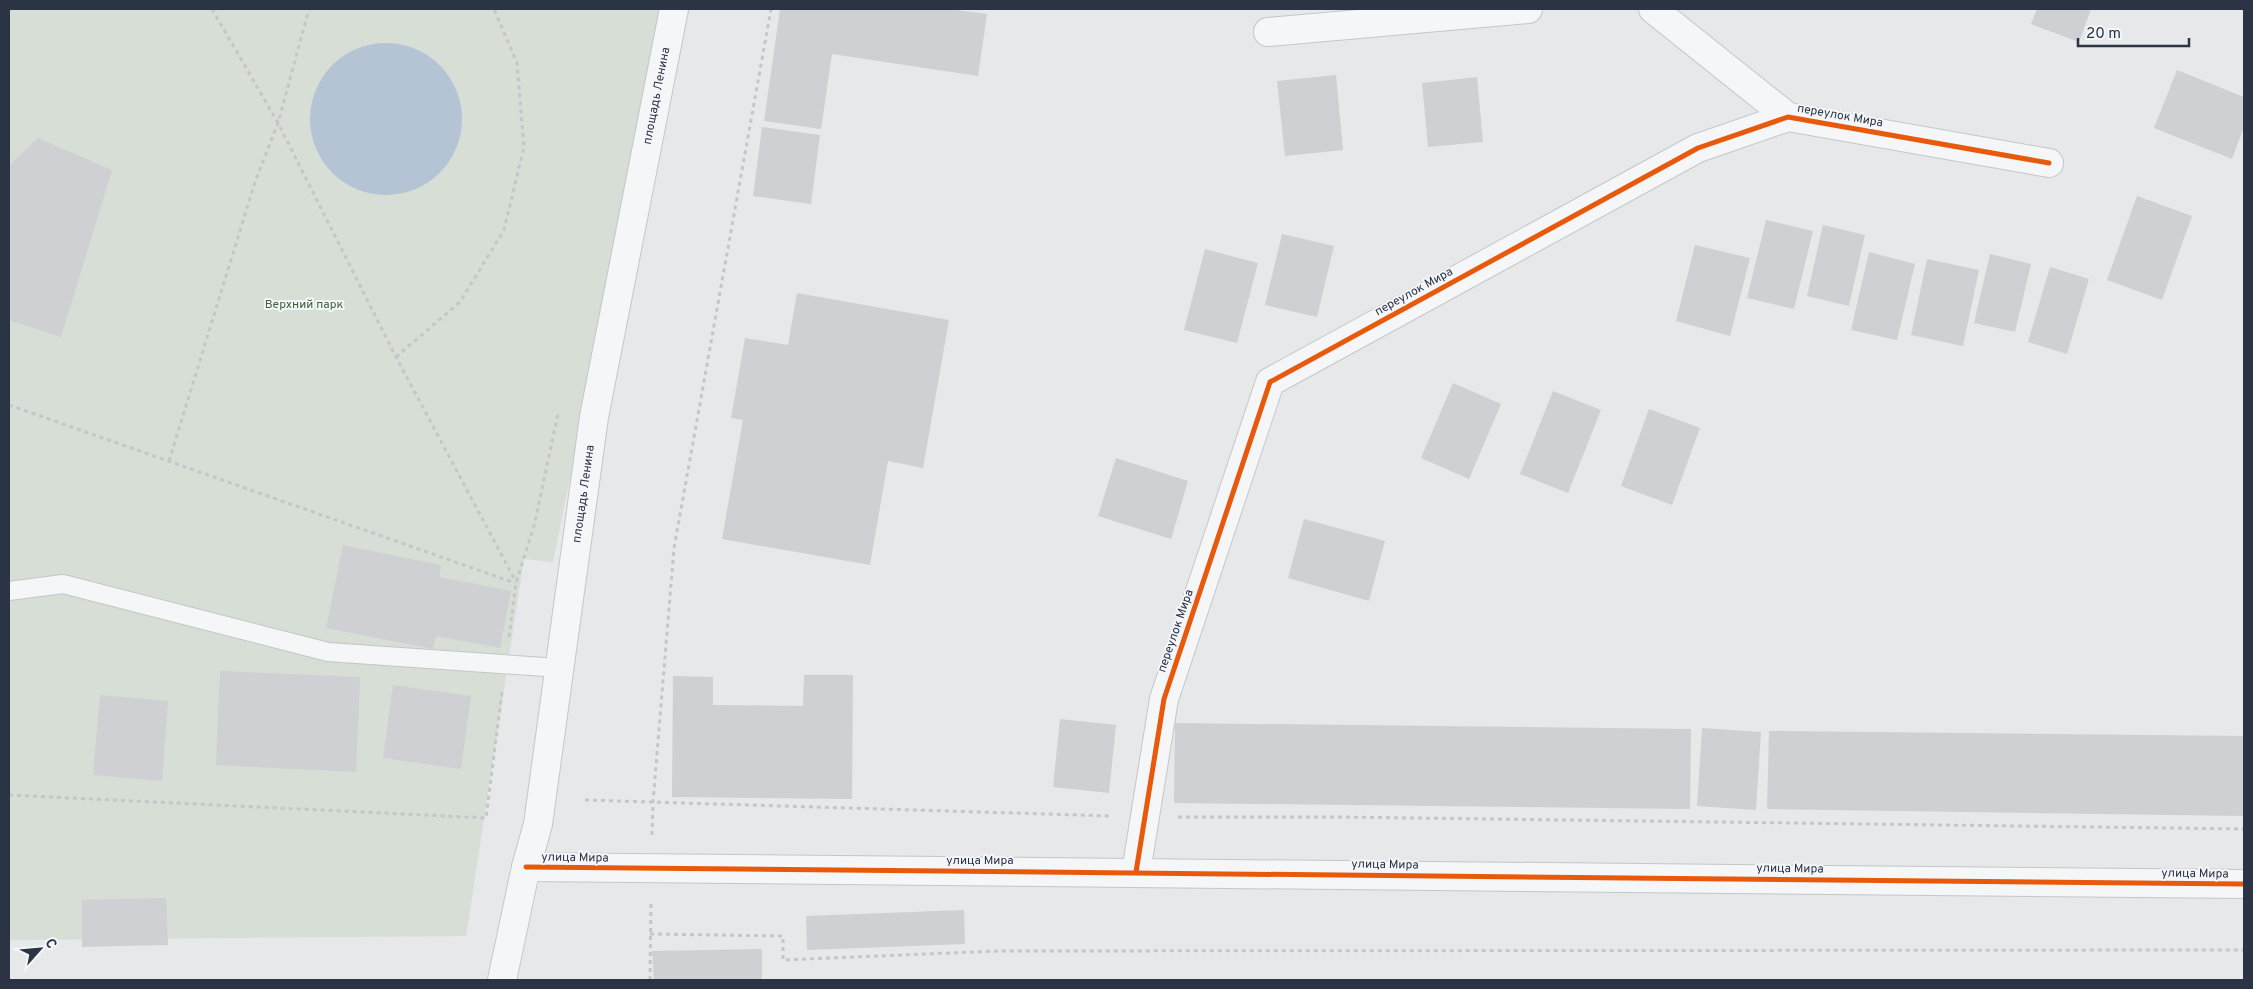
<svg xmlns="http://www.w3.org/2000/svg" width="2253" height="989" viewBox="0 0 2253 989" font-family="Overpass,sans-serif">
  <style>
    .green { fill: #d6ded6 }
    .water { fill: #b4c4d5 }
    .building { fill: #ced0d3 }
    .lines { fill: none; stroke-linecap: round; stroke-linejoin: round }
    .lane-casing { stroke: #c4c6c8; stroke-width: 20 }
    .street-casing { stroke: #c4c6c8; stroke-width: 30 }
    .path { stroke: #c5c6ca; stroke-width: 3; stroke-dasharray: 4 4; stroke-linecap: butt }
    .lane { stroke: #f5f6f7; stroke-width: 18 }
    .street { stroke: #f5f6f7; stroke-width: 28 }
    .cycleway-casing { stroke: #f4f6f9; stroke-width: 8 }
    .cycleway { stroke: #e8590c; stroke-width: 5 }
    .labels { text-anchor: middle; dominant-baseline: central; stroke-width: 4; stroke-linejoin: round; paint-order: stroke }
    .street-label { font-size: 12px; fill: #2b3445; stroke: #f4f6f9 }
    .park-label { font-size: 12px; fill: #3f6138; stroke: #f4f6f9 }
  </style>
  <rect width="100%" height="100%" fill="#e6e8ea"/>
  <polygon class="green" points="9,9 665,9 553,562 524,559 466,936 9,940"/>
  <circle class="water" cx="386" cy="119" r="76"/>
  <g class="building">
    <polygon points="780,9 949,9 987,14 978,76 832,54 821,129 764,121"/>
    <polygon points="2037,9 2091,9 2079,42 2031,24"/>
    <polygon points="2177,70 2244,97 2244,127 2232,159 2154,128"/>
    <polygon points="1336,75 1343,150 1285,156 1277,81"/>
    <polygon points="1477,77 1483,142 1428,147 1422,83"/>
    <polygon points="762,127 820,135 811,204 753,196"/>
    <polygon points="38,138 112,170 61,337 9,320 9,166"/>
    <polygon points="2137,196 2192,216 2162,300 2107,280"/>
    <polygon points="1766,220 1813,231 1794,309 1747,298"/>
    <polygon points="1823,225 1865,235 1849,306 1807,296"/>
    <polygon points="1282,234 1334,246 1317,317 1265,305"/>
    <polygon points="1695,245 1750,258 1730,336 1676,321"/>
    <polygon points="1205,249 1258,263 1237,343 1184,330"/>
    <polygon points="1869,252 1915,264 1897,340 1851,330"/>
    <polygon points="1990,254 2031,264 2015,332 1974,323"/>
    <polygon points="1927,259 1979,270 1963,346 1911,335"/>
    <polygon points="2050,267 2089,279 2067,354 2028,342"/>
    <polygon points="797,293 949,320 923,468 888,461 870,565 722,539 743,420 731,418 745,338 788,345"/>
    <polygon points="1453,383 1501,404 1469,479 1421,458"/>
    <polygon points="1553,391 1601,410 1568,493 1520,474"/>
    <polygon points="1649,409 1700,428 1672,505 1621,486"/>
    <polygon points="1116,458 1188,481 1171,539 1098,516"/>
    <polygon points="1304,519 1385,541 1369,601 1288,578"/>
    <polygon points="343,545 441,565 439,577 511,591 500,648 436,636 433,649 326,628"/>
    <polygon points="220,671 360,677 356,772 216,765"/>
    <polygon points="804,675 853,675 852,799 672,797 673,676 713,677 713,705 803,706"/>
    <polygon points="393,685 471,696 461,769 383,758"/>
    <polygon points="100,695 168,701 162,781 93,775"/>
    <polygon points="1060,719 1116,725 1109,793 1053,787"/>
    <polygon points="1175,723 1691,729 1690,809 1174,803"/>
    <polygon points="1702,728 1761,732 1756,810 1697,806"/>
    <polygon points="1769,731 2244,736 2244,816 1767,809"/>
    <polygon points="166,898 168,945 82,947 82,900"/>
    <polygon points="964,910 965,944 807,950 806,916"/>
    <polygon points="762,949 762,980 654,980 652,951"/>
  </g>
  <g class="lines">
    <defs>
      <polyline id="lane" points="9,591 63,584 328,652 559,668"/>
      <g id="street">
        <polyline points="1653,9 1788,117"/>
        <polyline points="1268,32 1528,9"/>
        <polyline points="526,867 2244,884"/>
        <polyline points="1136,872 1164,699 1270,382 1698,148 1788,117 2049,163"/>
        <polyline points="502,980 526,867 538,824 594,417 674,9"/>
      </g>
    </defs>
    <use href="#lane" class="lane-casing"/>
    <use href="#street" class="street-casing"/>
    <g class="path">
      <polyline points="212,9 278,123 396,357 516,582"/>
      <polyline points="396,357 460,302 504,230 524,147 517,63 494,9"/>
      <polyline points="9,405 515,583"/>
      <polyline points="169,461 255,182 278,123 309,9"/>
      <polyline points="509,637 516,583 534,526 558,414"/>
      <polyline points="9,795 486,818 502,692"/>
      <polyline points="585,800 1112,816"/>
      <polyline points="1178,817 1340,817 2244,829"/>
      <polyline points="652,835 653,802 674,548 771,9"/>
      <polyline points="650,934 783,936 783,960 998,951 2244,950"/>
      <polyline points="650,980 651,901"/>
    </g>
    <use href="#lane" class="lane"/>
    <use href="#street" class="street"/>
    <defs>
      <g id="cycleway">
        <polyline points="526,867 2244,884"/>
        <polyline points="1136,872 1164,699 1270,382 1698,148 1788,117 2049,163"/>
      </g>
    </defs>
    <use href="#cycleway" class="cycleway-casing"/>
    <use href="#cycleway" class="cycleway"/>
  </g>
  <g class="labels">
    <g class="street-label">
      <text transform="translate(657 96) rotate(-79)">площадь Ленина</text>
      <text transform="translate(1840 116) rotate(10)">переулок Мира</text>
      <text transform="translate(1414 292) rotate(-29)">переулок Мира</text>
      <text transform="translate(584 494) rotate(-82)">площадь Ленина</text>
      <text transform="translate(1176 631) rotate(-71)">переулок Мира</text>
      <text transform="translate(575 858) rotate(1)">улица Мира</text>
      <text x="980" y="861">улица Мира</text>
      <text transform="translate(1385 865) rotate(1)">улица Мира</text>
      <text transform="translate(1790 869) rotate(1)">улица Мира</text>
      <text transform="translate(2195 874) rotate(1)">улица Мира</text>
    </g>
    <g class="park-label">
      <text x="304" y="305">Верхний парк</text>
    </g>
  </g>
  <rect width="2253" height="989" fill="none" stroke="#2b3445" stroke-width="20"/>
  <g transform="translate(40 949) rotate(63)" stroke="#f4f6f9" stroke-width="4" paint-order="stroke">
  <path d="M0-4L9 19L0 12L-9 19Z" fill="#2b3445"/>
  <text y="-8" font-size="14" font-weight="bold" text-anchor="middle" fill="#2b3445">С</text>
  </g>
  <path d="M2078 38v8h111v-8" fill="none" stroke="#2b3445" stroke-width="2.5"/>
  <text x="2086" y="38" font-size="15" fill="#2b3445" stroke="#f4f6f9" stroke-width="4" paint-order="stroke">20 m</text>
</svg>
